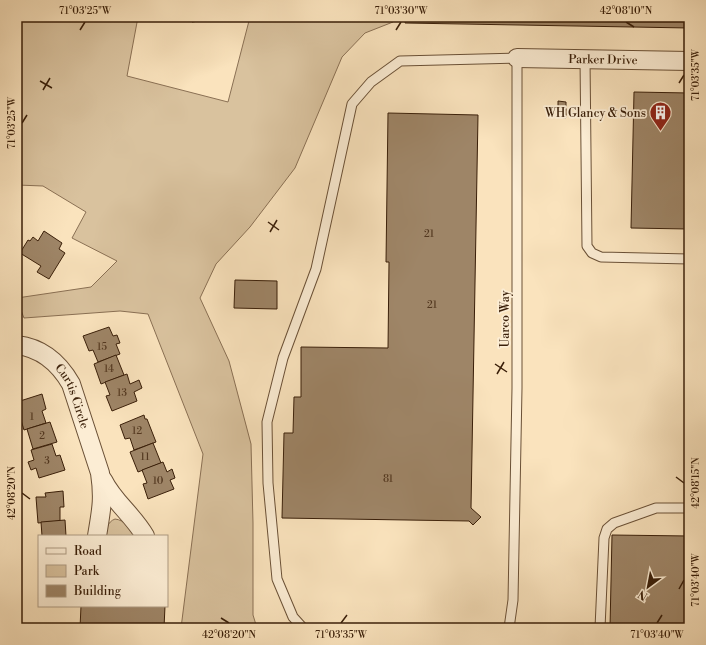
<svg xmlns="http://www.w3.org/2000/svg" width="706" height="645" viewBox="0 0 706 645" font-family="'Libre Bodoni',serif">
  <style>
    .green { fill: #d9c29e; stroke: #8a7054 }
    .building { fill: #9e8567; stroke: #3a1f09 }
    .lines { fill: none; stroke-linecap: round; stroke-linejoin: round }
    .lane-casing { stroke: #6a5036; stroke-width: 11 }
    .street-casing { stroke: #6a5036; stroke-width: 20 }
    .lane { stroke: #fcedd4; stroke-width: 9 }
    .street { stroke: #fcedd4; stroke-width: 18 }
    .ticks { fill: none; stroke: #3a1f09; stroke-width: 1.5 }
    .labels { text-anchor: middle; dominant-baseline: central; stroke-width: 3.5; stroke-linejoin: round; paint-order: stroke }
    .number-label { font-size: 10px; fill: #533820 }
    .street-label { font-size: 12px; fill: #3a1f09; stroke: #fcedd4 }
    .poi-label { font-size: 12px; fill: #3a1f09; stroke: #fcedd4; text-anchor: end }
    .neatline { fill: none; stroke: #3a1f09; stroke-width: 1.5 }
    .ticks-label { font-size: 10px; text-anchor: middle; fill: #3a1f09 }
  </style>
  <rect width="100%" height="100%" fill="#fae3bd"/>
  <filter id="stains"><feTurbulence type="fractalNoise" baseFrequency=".005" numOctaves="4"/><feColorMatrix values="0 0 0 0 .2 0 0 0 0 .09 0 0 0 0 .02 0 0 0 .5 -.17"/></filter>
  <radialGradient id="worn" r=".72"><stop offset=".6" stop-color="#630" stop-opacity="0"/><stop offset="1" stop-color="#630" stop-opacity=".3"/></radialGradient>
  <g class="green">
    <polygon points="17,17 138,17 127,76 228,102 250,17 393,17 393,22 365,33 342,57 295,168 250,227 216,264 200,298 229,361 251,444 253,523 253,615 257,628 181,628 203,454 148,314 120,311 24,318 17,300 17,298 91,287 117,261 72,238 86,212 43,186 17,185"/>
    <path d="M115,519C125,520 130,529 136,536H105C107,529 107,522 115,519Z"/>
  </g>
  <g class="building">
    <polygon points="191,17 213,17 213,19 192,22"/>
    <polygon points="406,17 689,17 689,28 405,23"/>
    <polygon points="634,92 689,93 688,229 631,228"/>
    <polygon points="558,101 566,102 566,118 558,117"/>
    <polygon points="388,113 478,115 471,508 481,517 473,525 469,521 282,518 284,433 293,433 294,397 301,397 301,347 388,348 389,262 386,262"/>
    <polygon points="44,231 62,243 59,249 65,253 49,279 37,272 41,266 20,253 28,240 30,241 33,237 38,241"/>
    <polygon points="235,280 277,281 277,309 234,308"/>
    <polygon points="109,327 113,336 117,335 120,343 116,344 120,354 98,362 93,350 89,351 83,336"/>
    <polygon points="116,355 124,375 101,384 94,364"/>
    <polygon points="127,374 130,384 139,380 142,388 134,392 137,401 112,411 106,396 110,395 105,382"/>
    <polygon points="42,394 46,409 42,411 46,423 24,430 17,407 18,406 17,402"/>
    <polygon points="144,415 145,419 147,419 156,442 134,450 130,438 125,439 120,425"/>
    <polygon points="50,422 57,442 33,449 27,429"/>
    <polygon points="153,443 161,463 138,472 130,452"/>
    <polygon points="52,444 56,456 60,455 65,470 39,478 36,468 31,470 28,462 34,460 31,450"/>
    <polygon points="163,462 167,472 172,469 175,478 170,480 174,489 148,499 143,484 147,483 142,470"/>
    <polygon points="63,491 64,507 60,507 60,521 38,523 36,497 46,497 45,493"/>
    <polygon points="65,520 66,536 42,536 41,522"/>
    <polygon points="612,535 689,536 689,628 610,628"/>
    <polygon points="81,606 165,606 164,628 80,628"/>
  </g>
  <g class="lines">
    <defs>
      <g id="lane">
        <polyline points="585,59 587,246 592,253 601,257 689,259"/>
        <polyline points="303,628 293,617 277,579 268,483 267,422 283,358 316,269 352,104 371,82 400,61 517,58 517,388 513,600 509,628"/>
        <polyline points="600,628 604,538 607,529 614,523 656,508 689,508"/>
      </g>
      <g id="street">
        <path id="s1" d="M517,58L689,61"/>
        <path id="s2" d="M17,345C42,348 59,363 71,384L100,473C104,500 101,511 97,536"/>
        <path d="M103,480C113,501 133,515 145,536"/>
      </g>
    </defs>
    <use href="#lane" class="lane-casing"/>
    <use href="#street" class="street-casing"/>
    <use href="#lane" class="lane"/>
    <use href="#street" class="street"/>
  </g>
  <path class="ticks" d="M626,22L634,27M80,30L85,22M396,30L401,22M40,81L52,88M679,83L684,75M43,90L50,78M22,123L27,115M268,222L279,230M270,232L277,220M495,364L507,372M497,374L504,362M676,477L684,483M22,493L30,499M679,589L684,580M221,618L229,623M341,623L347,615M657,623L662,615"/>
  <defs>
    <symbol id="building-pin" viewBox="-11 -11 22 30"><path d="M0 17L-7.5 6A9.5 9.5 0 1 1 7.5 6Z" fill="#8f2418" stroke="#fcedd4"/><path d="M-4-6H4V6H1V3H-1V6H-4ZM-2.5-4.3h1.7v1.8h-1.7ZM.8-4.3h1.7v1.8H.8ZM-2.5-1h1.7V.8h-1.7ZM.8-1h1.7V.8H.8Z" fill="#fff"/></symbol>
  </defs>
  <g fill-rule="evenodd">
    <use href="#building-pin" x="648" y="100" width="25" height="34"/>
  </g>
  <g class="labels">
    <g class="number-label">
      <text x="429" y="234">21</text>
      <text x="432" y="305">21</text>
      <text x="102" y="347">15</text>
      <text x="109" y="369">14</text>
      <text x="122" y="393">13</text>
      <text x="32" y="417">1</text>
      <text x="137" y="431">12</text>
      <text x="42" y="436">2</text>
      <text x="145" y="457">11</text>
      <text x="47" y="461">3</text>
      <text x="388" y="479">81</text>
      <text x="158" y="481">10</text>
    </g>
    <g class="street-label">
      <text stroke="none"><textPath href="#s1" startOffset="86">Parker Drive</textPath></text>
      <text transform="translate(505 319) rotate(-90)">Uarco Way</text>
      <text stroke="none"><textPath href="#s2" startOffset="81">Curtis Circle</textPath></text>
    </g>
    <g class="poi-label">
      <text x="646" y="113">WH Glancy &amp; Sons</text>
    </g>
  </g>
  <rect width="706" height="645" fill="none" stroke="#fae3bd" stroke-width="44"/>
  <rect x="38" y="535" width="130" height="72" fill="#fcedd4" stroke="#ae9b83"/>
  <rect x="46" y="548" width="20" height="6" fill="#fcedd4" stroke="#ae9b83"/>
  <text x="74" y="555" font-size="12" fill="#3a1f09">Road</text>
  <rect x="46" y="565" width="20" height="12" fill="#d9c29e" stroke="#ae9b83"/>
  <text x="74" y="575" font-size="12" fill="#3a1f09">Park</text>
  <rect x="46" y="585" width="20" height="12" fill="#9e8567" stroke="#ae9b83"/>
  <text x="74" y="595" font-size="12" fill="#3a1f09">Building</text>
  <g transform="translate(648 587) rotate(212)" stroke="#fcedd4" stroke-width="3" paint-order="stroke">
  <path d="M0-3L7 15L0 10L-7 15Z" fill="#3a1f09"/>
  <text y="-6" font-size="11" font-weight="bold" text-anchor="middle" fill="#3a1f09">N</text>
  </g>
  <rect x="22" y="22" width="662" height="601" class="neatline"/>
  <g class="ticks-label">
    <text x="85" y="14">71°03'25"W</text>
    <text x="401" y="14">71°03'30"W</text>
    <text x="626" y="14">42°08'10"N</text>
    <text transform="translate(695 75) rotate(-90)" y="4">71°03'35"W</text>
    <text transform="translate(11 123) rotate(-90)" y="4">71°03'25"W</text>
    <text transform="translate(695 483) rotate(-90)" y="4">42°08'15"N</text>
    <text transform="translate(11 493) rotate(-90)" y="4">42°08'20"N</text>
    <text transform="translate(695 580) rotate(-90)" y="4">71°03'40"W</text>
    <text x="229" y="638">42°08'20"N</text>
    <text x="341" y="638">71°03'35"W</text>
    <text x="657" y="638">71°03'40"W</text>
  </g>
  <rect width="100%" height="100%" filter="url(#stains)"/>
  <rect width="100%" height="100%" fill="url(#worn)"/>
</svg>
